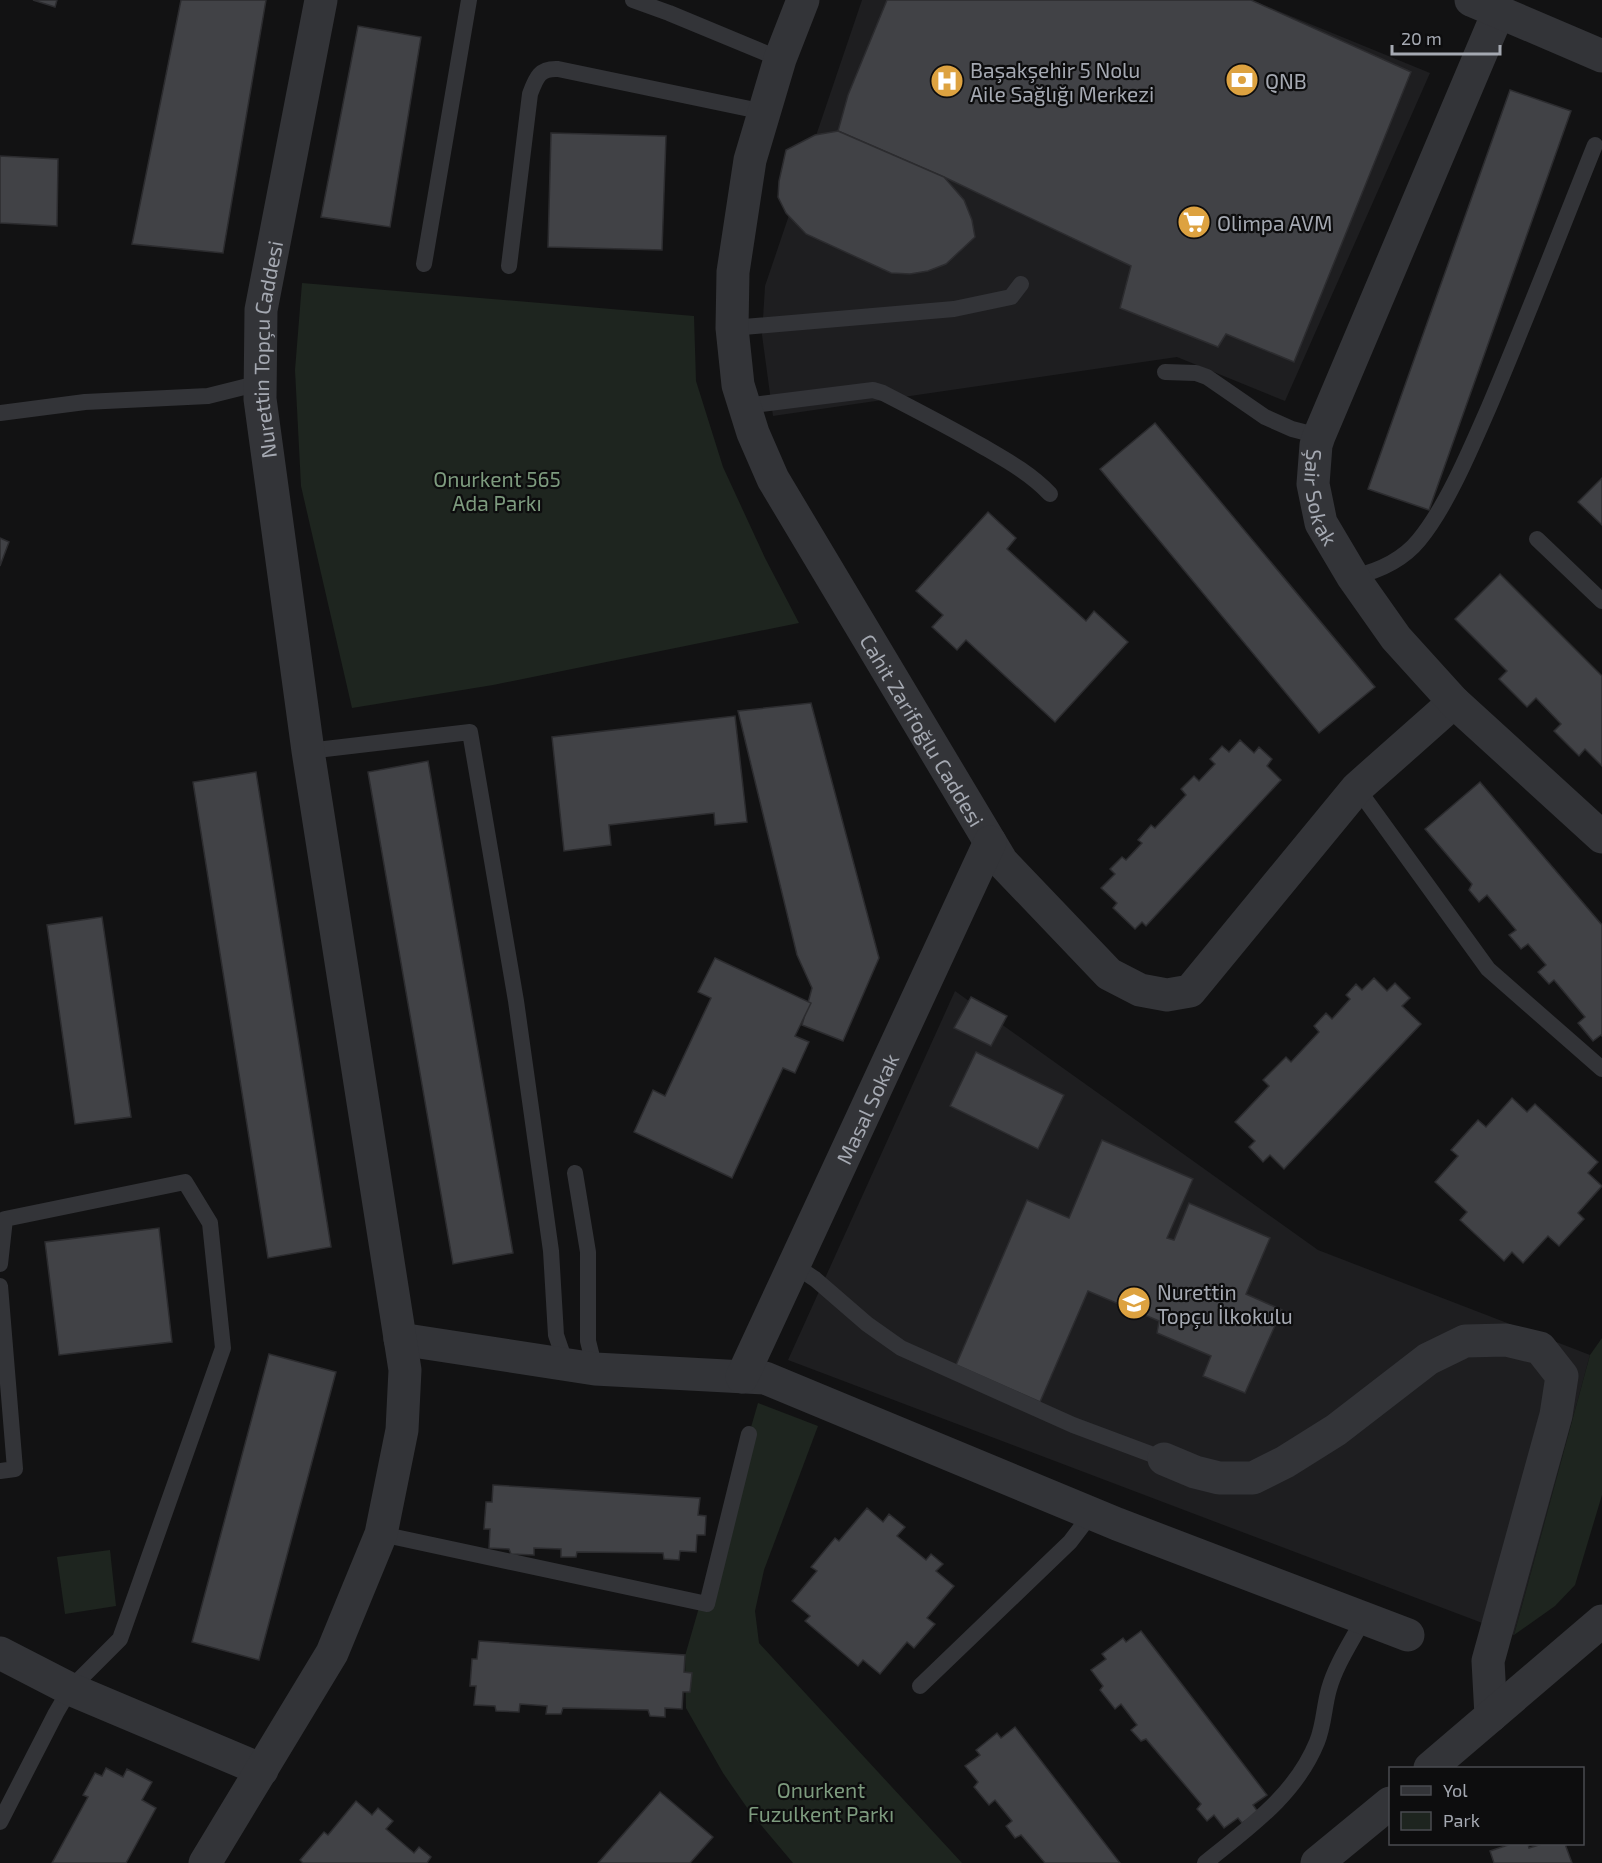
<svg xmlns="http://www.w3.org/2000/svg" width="1602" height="1863" viewBox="0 0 1602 1863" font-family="'Exo 2',sans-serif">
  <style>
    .built { fill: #1e1e20 }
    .green { fill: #1e251f }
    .building { fill: #414246; stroke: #2c2c2f; stroke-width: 1.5 }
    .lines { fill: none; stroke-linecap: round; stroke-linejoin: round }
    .service { stroke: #333438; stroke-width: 16 }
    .minor { stroke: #333438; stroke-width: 33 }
    .tertiary { stroke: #333438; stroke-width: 33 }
    .labels { text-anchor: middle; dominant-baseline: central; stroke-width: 4.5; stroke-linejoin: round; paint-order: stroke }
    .poi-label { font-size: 21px; fill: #a5a9b2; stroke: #0d0d0e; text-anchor: start }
    .street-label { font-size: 21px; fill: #a5a9b2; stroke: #0d0d0e }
    .park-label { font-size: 21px; fill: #7d9b7e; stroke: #0d0d0e }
  </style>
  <rect width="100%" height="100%" fill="#121213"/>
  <g class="built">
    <polygon points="862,0 1252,0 1430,73 1285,401 1177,357 773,416 762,335 765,286"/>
    <polygon points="955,991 1318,1250 1590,1355 1514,1635 788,1360"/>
  </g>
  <g class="green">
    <polygon points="302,283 694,316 696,381 723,467 765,558 799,623 493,685 352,708 301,486 295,370"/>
    <polygon points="1602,1338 1602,1495 1575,1585 1555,1606 1514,1635 1590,1355"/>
    <polygon points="758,1403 818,1426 764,1570 755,1611 759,1643 962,1863 793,1863 750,1812 723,1773 686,1708 685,1656"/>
    <polygon points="110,1550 116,1606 65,1614 57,1557"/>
  </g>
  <g class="building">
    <polygon points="33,0 57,0 55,7"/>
    <polygon points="181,0 266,0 223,253 132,244"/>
    <polygon points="887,0 1251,0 1411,72 1294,362 1226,334 1218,347 1120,308 1131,266 944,177 838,131 848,95"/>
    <polygon points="358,26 421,37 390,227 321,217"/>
    <polygon points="1510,90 1571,111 1429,510 1368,489"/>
    <polygon points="838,131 944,177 964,200 972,220 975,237 946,264 928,271 910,274 891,273 806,234 786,213 778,197 779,181 786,150 815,135"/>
    <polygon points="551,133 666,136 662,250 548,247"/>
    <polygon points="0,156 58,159 57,226 0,223"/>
    <polygon points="1155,423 1375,687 1319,733 1100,469"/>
    <polygon points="1602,478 1602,525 1578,502"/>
    <polygon points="988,512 1016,538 1007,549 1086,621 1094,611 1128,642 1055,722 966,640 957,650 932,627 943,615 916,591"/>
    <polygon points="0,538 9,542 0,566"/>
    <polygon points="1500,574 1602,676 1602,766 1585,749 1579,756 1554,731 1561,724 1536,698 1527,707 1499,679 1507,671 1455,619"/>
    <polygon points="811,703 879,958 843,1041 802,1025 812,988 797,955 738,711"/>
    <polygon points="735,716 747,822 715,825 714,813 609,825 611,845 564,851 552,737"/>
    <polygon points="1240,740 1254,753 1259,747 1272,759 1267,766 1281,780 1146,926 1142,922 1135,929 1113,908 1117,903 1101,888 1115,874 1110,869 1122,857 1126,860 1142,843 1138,840 1151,825 1155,828 1186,795 1181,789 1194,776 1199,781 1215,764 1210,759 1222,746 1229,752"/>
    <polygon points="428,761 513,1253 453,1264 368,772"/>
    <polygon points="256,772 331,1247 268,1258 193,782"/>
    <polygon points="1480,782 1602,925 1602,1036 1601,1035 1593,1041 1578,1023 1585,1017 1554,980 1549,984 1538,972 1546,965 1528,944 1521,949 1509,935 1516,930 1487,895 1479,902 1469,890 1472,884 1425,829"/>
    <polygon points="102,917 131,1117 75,1124 47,925"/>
    <polygon points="715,958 811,1003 795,1036 809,1042 795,1073 783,1068 732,1178 634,1132 653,1090 665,1096 711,998 698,992"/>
    <polygon points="1374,978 1387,991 1395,983 1410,998 1402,1006 1421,1024 1284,1169 1270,1155 1263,1162 1249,1147 1255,1141 1235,1122 1269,1086 1263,1080 1286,1057 1291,1062 1319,1032 1314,1026 1326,1013 1332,1019 1350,999 1346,995 1356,984 1362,990"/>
    <polygon points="971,997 1007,1016 991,1046 954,1028"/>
    <polygon points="976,1052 1064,1095 1038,1149 950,1106"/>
    <polygon points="1512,1098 1527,1112 1535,1104 1598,1162 1588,1173 1602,1186 1578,1213 1584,1219 1559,1246 1548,1236 1523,1263 1512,1252 1504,1261 1460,1220 1467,1212 1435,1182 1458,1156 1451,1150 1478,1120 1486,1127"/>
    <polygon points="1102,1140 1193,1179 1167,1238 1174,1240 1189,1203 1270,1238 1246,1294 1282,1310 1245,1393 1203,1376 1211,1356 1157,1333 1159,1321 1088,1291 1040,1402 956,1365 1027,1200 1069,1218"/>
    <polygon points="159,1228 172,1342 59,1355 45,1242"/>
    <polygon points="269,1354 336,1372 259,1660 192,1642"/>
    <polygon points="493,1485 700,1498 698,1515 706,1516 705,1535 697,1535 696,1552 680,1551 679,1560 664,1559 663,1553 577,1552 576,1557 561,1557 561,1549 534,1548 534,1555 511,1554 509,1549 489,1548 490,1529 484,1529 486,1502 492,1502"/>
    <polygon points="867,1508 883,1522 889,1514 905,1527 897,1536 926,1560 931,1554 943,1564 936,1571 954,1586 927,1618 935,1624 914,1648 907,1642 880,1674 863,1660 858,1666 805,1621 810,1616 792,1601 817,1571 811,1567 835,1538 839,1541"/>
    <polygon points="1141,1631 1267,1795 1253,1805 1258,1812 1242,1823 1238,1818 1224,1828 1214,1815 1207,1821 1197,1809 1201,1804 1146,1739 1141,1741 1131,1730 1137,1725 1121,1704 1115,1709 1100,1690 1103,1686 1091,1670 1106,1659 1102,1654 1123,1638 1126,1642"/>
    <polygon points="479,1641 685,1655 684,1672 692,1673 690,1692 683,1692 682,1709 665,1708 665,1717 650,1716 648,1710 563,1708 561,1714 546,1714 547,1706 520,1704 519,1712 496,1711 495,1706 474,1705 476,1686 470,1686 472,1659 477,1659"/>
    <polygon points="1015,1727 1120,1863 1045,1863 1021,1835 1015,1838 1006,1826 1012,1821 995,1800 989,1805 974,1787 978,1782 965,1766 980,1755 976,1750 997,1733 1001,1738"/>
    <polygon points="106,1768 123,1777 127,1769 152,1782 142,1800 156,1808 126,1863 52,1863 88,1797 83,1795 95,1773 102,1776"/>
    <polygon points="660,1792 713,1837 690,1863 598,1863"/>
    <polygon points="356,1801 372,1815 378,1808 393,1821 386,1829 414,1853 419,1847 431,1857 427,1863 303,1863 300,1860 324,1832 328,1835"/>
    <polygon points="1511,1844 1528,1844 1529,1848 1542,1844 1565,1844 1572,1863 1494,1863 1490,1851"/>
  </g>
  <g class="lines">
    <g class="service">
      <polyline points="633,0 669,13 780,59"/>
      <polyline points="424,264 469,0"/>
      <path d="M509,266L530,94C536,78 539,68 558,69L764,112"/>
      <polyline points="732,328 954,309 1011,297 1021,284"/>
      <polyline points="1165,372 1196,373 1207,377 1265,417 1292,429 1319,436"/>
      <path d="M745,406L873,390L883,393C916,410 949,427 982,446C1006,460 1030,473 1050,494"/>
      <polyline points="0,413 85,402 208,396 260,383"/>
      <polyline points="1537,539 1602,601"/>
      <path d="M1353,577C1379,571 1402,561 1419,540C1447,506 1471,448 1489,407C1526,320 1560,232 1595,145"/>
      <polyline points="308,751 470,732 516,1001 551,1251 556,1335 566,1364"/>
      <polyline points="1357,788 1488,969 1602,1069"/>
      <polyline points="575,1173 588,1252 588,1341 595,1369"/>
      <polyline points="0,1264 5,1219 185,1182 210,1223 223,1348 120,1639 70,1689 56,1713 0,1822"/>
      <polyline points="794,1265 815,1279 867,1324 901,1348 1073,1425 1164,1459"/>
      <polyline points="0,1286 15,1469 0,1471"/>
      <polyline points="381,1534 707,1604 749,1434"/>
      <polyline points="920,1686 1070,1542 1092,1513"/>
      <path d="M1205,1863C1248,1828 1295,1796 1317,1742C1324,1725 1324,1706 1329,1689C1336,1664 1352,1641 1364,1618"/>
    </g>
    <g class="minor">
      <path id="s1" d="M803,0L780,59L750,160L733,272L732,328L738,385L753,433L773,479L1002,862L1109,974L1140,990L1167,995L1190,991L1357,788L1454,702"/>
      <path id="s2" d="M1498,13L1319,436L1316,445L1313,484L1321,523L1353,577L1396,638L1454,702L1602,837"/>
      <polyline points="400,1339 595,1369 765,1378 1117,1524 1408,1635"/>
      <path id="s3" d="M742,1377L990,842"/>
      <polyline points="1164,1459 1195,1472 1219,1478 1253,1478 1285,1462 1336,1430 1428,1359 1465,1341 1506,1340 1540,1348 1562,1376 1556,1415 1488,1661 1491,1716"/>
      <polyline points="0,1653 70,1689 262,1770"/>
      <path id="s4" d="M205,1863L332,1653L381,1534L402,1430L405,1370L308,751L260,399L261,310L321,0"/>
    </g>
    <g class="tertiary">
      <polyline points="1471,0 1602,56"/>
      <polyline points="1430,1768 1602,1621"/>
      <polyline points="1317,1863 1390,1803"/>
    </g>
  </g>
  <defs>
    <symbol id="bank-disc" viewBox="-11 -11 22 22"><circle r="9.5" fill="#dda240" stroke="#0d0d0e"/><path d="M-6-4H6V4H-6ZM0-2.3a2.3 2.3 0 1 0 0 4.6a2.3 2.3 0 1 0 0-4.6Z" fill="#fff"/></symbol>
    <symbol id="hospital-disc" viewBox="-11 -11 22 22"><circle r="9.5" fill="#dda240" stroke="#0d0d0e"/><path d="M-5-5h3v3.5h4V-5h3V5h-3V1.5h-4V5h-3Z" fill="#fff"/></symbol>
    <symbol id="supermarket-disc" viewBox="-11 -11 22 22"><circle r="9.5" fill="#dda240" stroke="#0d0d0e"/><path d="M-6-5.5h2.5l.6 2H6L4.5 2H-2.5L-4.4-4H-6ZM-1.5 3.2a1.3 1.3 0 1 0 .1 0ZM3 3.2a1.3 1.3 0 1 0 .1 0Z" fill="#fff"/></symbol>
    <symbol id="school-disc" viewBox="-11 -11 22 22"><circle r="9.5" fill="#dda240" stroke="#0d0d0e"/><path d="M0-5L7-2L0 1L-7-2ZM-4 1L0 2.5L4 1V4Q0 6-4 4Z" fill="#fff"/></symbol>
  </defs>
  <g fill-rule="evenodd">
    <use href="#bank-disc" x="1223" y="61" width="38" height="38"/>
    <use href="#hospital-disc" x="928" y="62" width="38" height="38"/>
    <use href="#supermarket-disc" x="1175" y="203" width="38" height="38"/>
    <use href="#school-disc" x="1115" y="1284" width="38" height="38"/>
  </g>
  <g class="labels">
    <g class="poi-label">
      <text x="970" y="69">Başakşehir 5 Nolu<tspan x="970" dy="24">Aile Sağlığı Merkezi</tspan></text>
      <text x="1265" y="80">QNB</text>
      <text x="1217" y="222">Olimpa AVM</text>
      <text x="1157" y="1291">Nurettin<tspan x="1157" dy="24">Topçu İlkokulu</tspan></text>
    </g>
    <g class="street-label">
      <text stroke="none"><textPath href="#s4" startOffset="1572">Nurettin Topçu Caddesi</textPath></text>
      <text stroke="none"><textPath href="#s2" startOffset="522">Şair Sokak</textPath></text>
      <text stroke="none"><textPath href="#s1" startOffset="788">Cahit Zarifoğlu Caddesi</textPath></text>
      <text stroke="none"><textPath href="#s3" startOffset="296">Masal Sokak</textPath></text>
    </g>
    <g class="park-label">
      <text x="497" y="478">Onurkent 565<tspan x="497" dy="24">Ada Parkı</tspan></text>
      <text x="821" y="1789">Onurkent<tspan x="821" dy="24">Fuzulkent Parkı</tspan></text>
    </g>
  </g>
  <rect x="1389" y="1767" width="195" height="78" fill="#0d0d0e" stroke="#4a4b50" stroke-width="1.5"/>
  <rect x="1401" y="1786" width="30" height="9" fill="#333438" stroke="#4a4b50" stroke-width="1.5"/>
  <text x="1443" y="1797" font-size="18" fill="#a5a9b2">Yol</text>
  <rect x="1401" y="1812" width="30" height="18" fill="#1e251f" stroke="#4a4b50" stroke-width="1.5"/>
  <text x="1443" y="1827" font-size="18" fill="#a5a9b2">Park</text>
  <path d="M1392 45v9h108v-9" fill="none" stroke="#a5a9b2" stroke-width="3"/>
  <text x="1401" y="45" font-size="18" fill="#a5a9b2" stroke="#0d0d0e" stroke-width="4.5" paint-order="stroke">20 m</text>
</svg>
